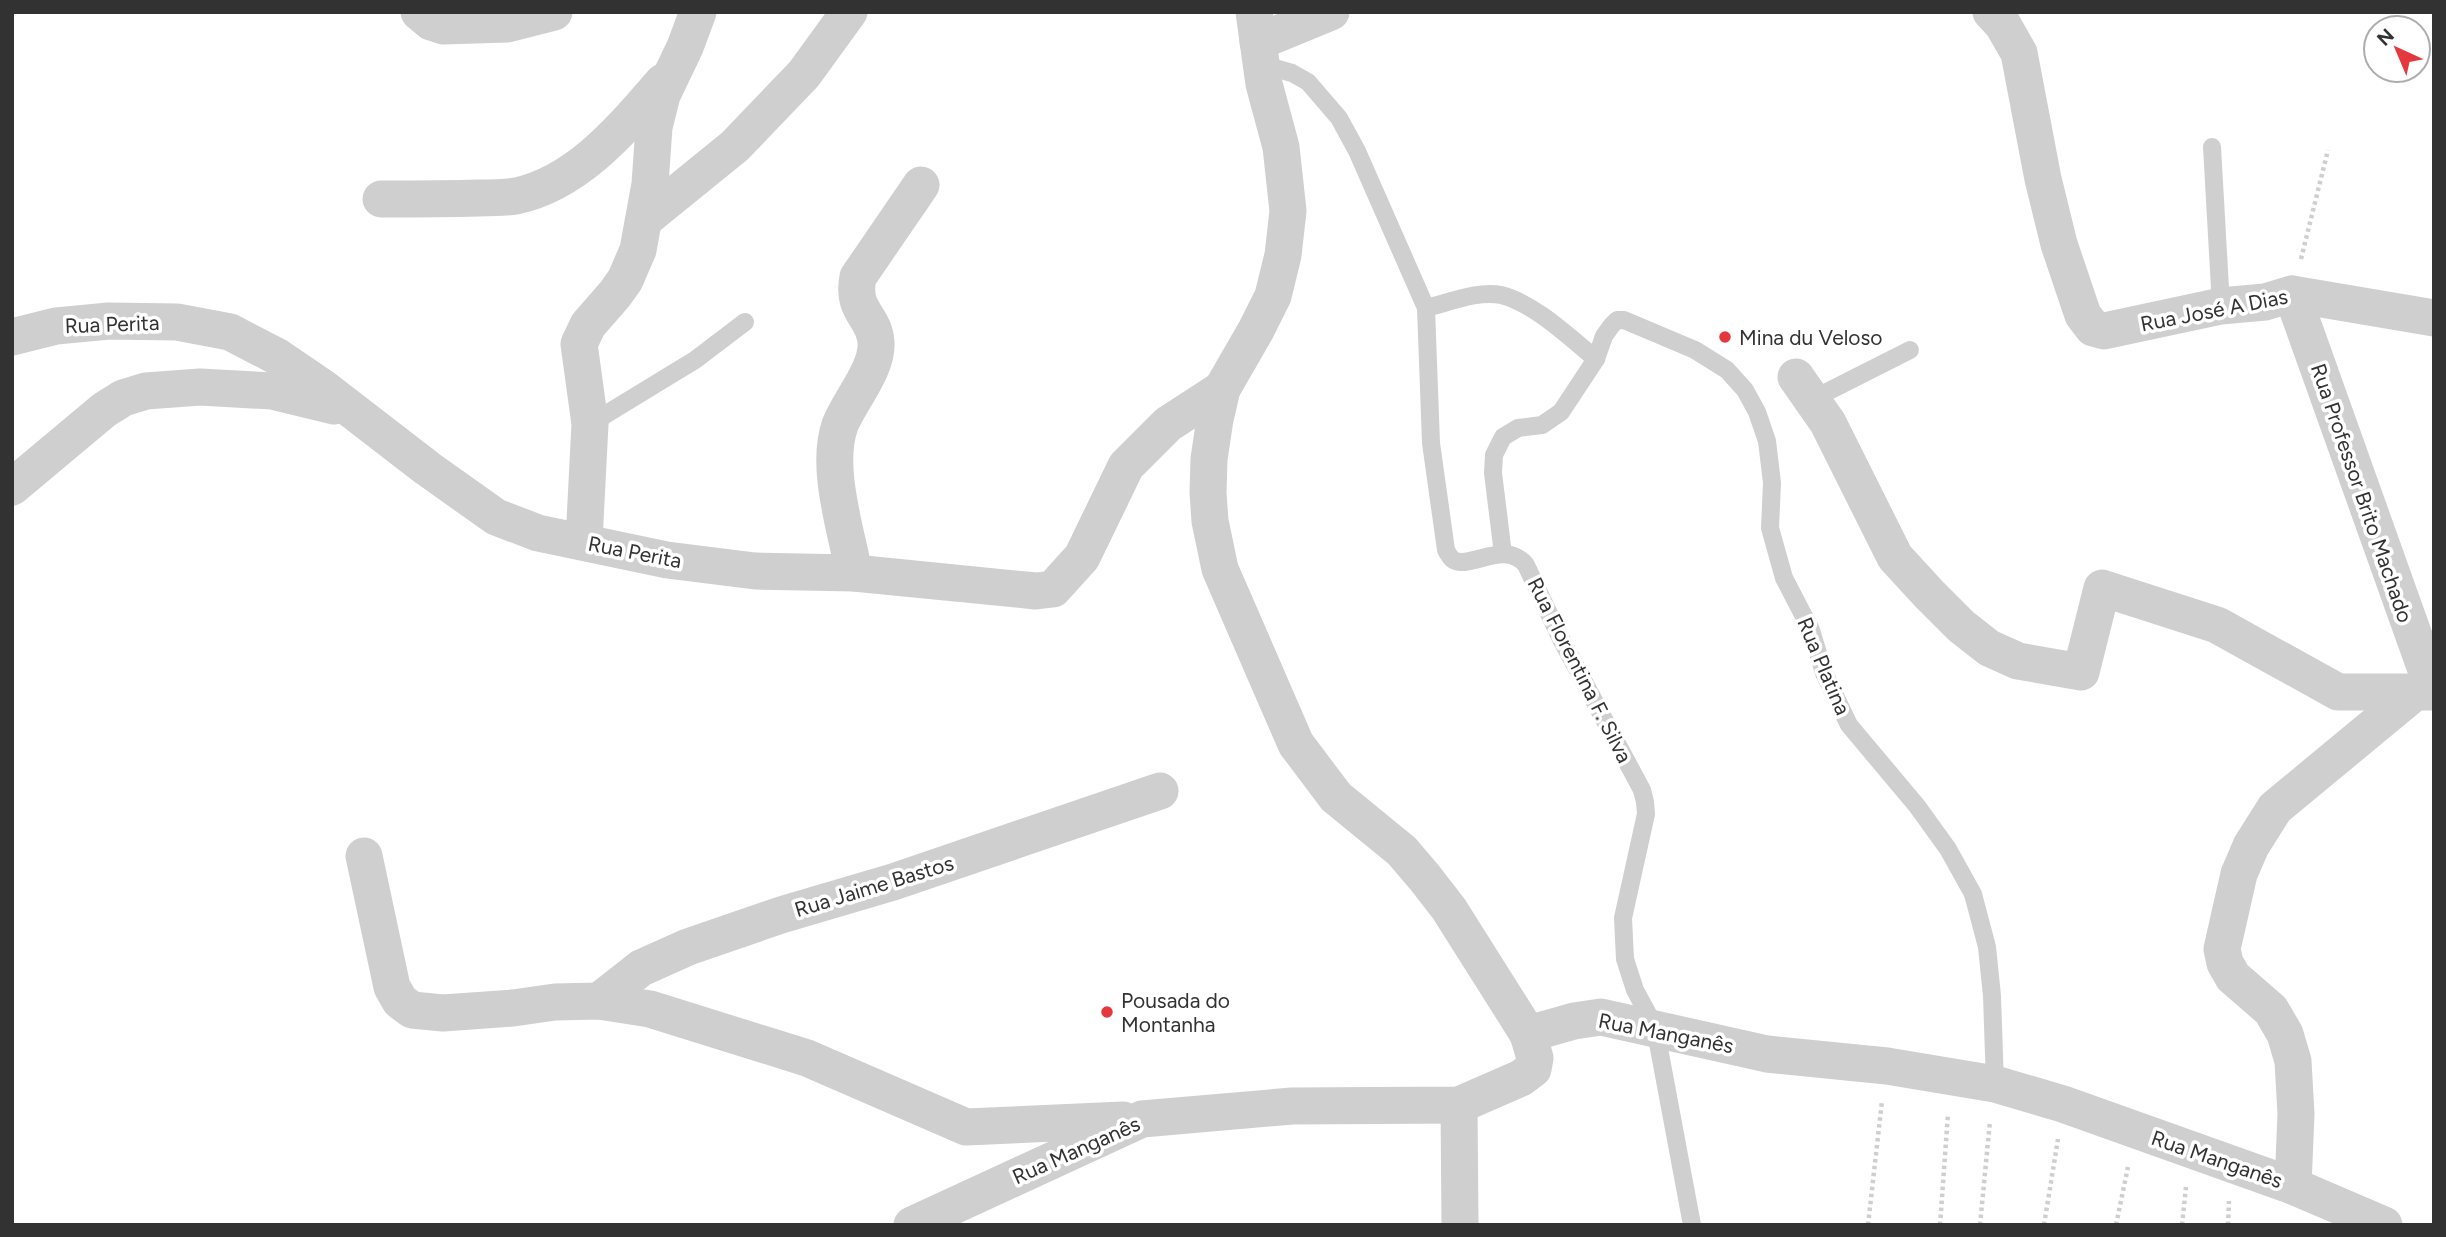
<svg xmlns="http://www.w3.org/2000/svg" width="2446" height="1237" viewBox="0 0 2446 1237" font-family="Figtree,sans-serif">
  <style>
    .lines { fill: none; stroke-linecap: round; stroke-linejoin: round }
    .path { stroke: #cfcfcf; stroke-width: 4.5; stroke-dasharray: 3.5 3.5; stroke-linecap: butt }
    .lane { stroke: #cfcfcf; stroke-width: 18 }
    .street { stroke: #cfcfcf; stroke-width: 37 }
    .poi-dot { fill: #e4383d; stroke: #fff; stroke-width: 2.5 }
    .labels { text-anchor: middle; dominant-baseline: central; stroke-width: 7; stroke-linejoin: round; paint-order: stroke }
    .street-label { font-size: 21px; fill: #323232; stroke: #fff }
    .poi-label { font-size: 21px; fill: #323232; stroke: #fff; text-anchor: start }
  </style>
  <rect width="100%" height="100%" fill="#fff"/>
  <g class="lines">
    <g class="path">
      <polyline points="2301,259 2328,150"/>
      <polyline points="1868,1225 1882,1101"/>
      <polyline points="1940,1225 1948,1114"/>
      <polyline points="1980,1225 1990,1121"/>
      <polyline points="2044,1225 2058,1139"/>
      <polyline points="2116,1225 2128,1167"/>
      <polyline points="2182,1225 2186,1187"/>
      <polyline points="2228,1225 2229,1201"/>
    </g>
    <g class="lane">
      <path d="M1261,64L1292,73L1308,82L1339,118L1357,151L1426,308L1431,443L1446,550C1446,551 1451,558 1452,559C1468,572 1504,538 1526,565L1561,639L1642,790L1645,802L1646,814L1623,918L1625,959L1635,990L1655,1027L1692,1225"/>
      <polyline points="2212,147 2221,306"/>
      <path d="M1426,308C1448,303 1478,290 1501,295C1534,303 1570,338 1596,359"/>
      <polyline points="1813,399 1910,350"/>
      <polyline points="590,424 695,360 745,322"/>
      <polyline points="1503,554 1493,473 1494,455 1503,437 1518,428 1542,425 1561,412 1596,359 1604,336 1612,325 1617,320 1624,320 1695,350 1727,370 1745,390 1757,412 1767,441 1772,483 1770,528 1784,578 1811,630 1824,673 1849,725 1917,806 1948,849 1973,894 1987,947 1992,996 1995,1084"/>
    </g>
    <g class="street">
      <polyline points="419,12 431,22 443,26 507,24 554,12"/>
      <polyline points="1254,12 1264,84 1281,147 1288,211 1283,255 1273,296 1256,330 1222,389 1215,419 1209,459 1208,493 1210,521 1220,569 1296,744 1336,797 1402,851 1425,878 1449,909 1528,1034"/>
      <polyline points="1991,12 2003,25 2019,53 2043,179 2059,244 2083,315 2093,328 2104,331 2221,306 2265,302 2292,294 2434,318"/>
      <polyline points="1258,42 1331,12"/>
      <path d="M381,199C413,199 446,199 478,198C490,198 504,198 516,196C578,183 623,128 663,82"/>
      <polyline points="645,219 735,146 804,74 849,12"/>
      <polyline points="2292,294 2434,692"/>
      <polyline points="12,337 56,326 109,321 177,322 230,332 278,357 322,387 427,468 496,517 538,533 667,560 755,571 854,573 1036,591 1053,589 1082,557 1126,466 1168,424 1222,389"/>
      <polyline points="1796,377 1828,423 1895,557 1929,594 1961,626 1989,648 2018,661 2081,672 2102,588 2217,625 2338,692 2433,692"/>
      <polyline points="12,487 104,410 123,398 146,391 200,387 272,391 334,406"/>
      <polyline points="584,541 590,424 579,344 588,325 615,294 625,280 638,250 650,184 654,127 662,95 685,47 698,12"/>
      <path d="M854,573C846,530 825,467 840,425C850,400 878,369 876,342C874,315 851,312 858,277L921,185"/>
      <polyline points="364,856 392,987 400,1001 412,1010 443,1013 513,1008 555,1002 599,1001 650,1009 807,1058 966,1127 1123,1120"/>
      <polyline points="599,1001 641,968 688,947 781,915 893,882 1160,791"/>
      <polyline points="1459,1105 1460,1225"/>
      <polyline points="2293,1186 2296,1114 2293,1061 2285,1034 2271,1010 2233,977 2225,963 2222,949 2239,874 2251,846 2275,808 2414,693"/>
      <polyline points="912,1225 1142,1119 1292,1106 1459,1105 1521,1078 1533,1069 1535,1058 1528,1034 1574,1021 1601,1017 1767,1054 1887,1066 1995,1084 2063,1104 2293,1186 2384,1225"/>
    </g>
  </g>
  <g class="poi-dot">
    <circle cx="1725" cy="337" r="7"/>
    <circle cx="1107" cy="1012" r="7"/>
  </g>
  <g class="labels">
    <g class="street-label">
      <text transform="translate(2214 310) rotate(-11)">Rua José A Dias</text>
      <text transform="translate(112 324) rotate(-2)">Rua Perita</text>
      <text transform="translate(2362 493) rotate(71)">Rua Professor Brito Machado</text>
      <text transform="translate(635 552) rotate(11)">Rua Perita</text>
      <text transform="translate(1824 666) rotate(67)">Rua Platina</text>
      <text transform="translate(1580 670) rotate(63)">Rua Florentina F. Silva</text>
      <text transform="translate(874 886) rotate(-17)">Rua Jaime Bastos</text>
      <text transform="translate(1666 1033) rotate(11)">Rua Manganês</text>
      <text transform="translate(1076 1150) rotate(-24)">Rua Manganês</text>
      <text transform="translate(2217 1159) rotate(19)">Rua Manganês</text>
    </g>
    <g class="poi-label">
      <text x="1739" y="337">Mina du Veloso</text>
      <text x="1121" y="1000">Pousada do<tspan x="1121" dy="24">Montanha</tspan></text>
    </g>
  </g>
  <rect width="2446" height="1237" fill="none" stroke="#323232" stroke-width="28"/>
  <g transform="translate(2397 49) rotate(316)"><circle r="33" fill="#ffffff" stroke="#adadad" stroke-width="2"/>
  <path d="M0-5L12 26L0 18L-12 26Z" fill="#e4383d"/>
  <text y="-10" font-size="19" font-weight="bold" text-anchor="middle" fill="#323232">N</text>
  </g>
</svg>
